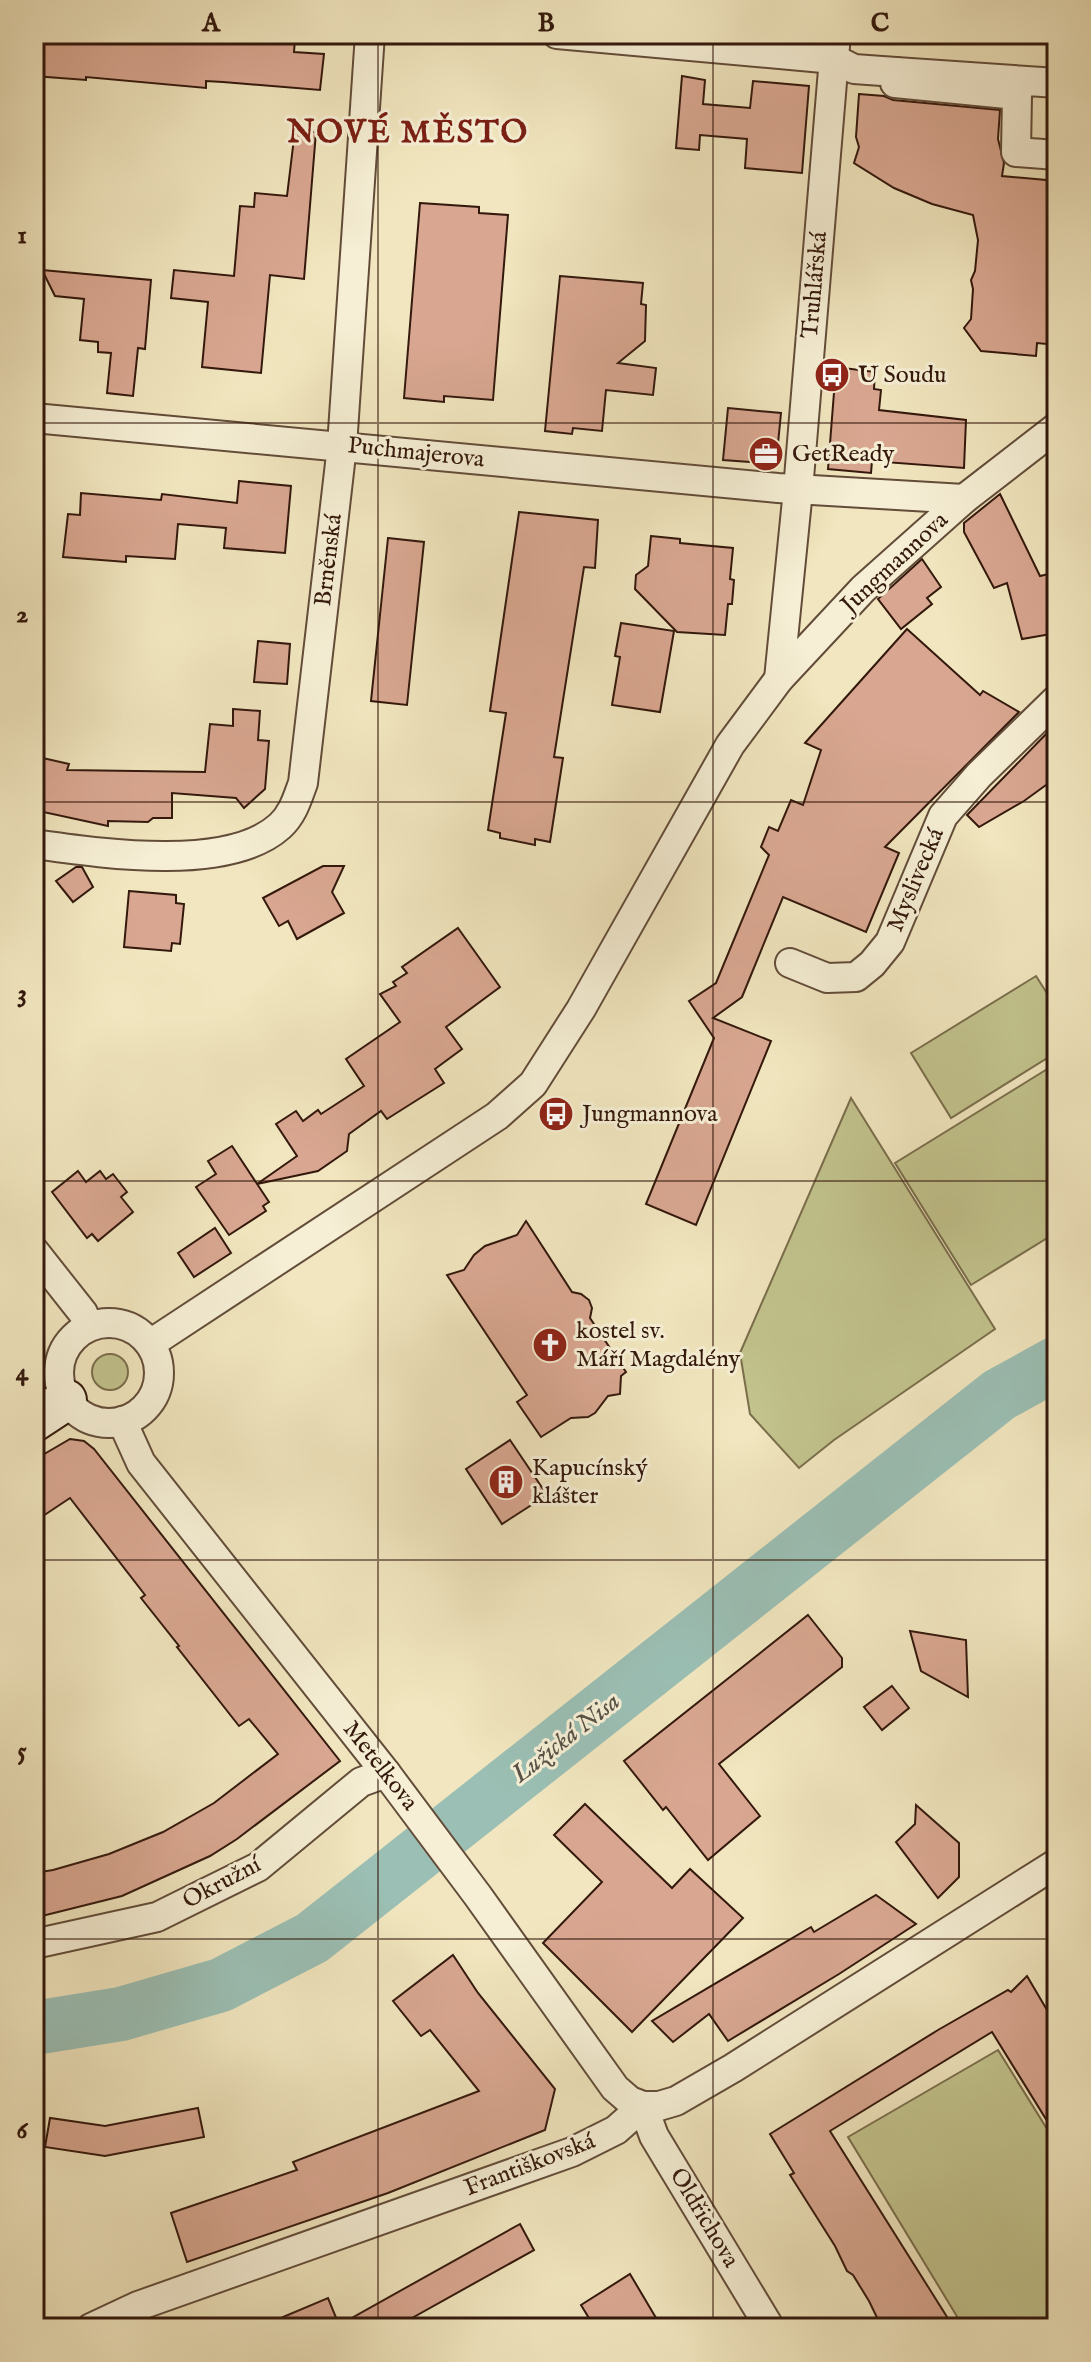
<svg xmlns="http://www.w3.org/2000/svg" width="1091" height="2362" viewBox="0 0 1091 2362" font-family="'IM FELL English',serif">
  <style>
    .green { fill: #c2c38d; stroke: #7a6e4c; stroke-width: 2 }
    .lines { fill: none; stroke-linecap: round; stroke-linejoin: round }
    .river { stroke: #9bbfb4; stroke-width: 54 }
    .building { fill: #d9a791; stroke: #33180c; stroke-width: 2 }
    .street-casing { stroke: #624c39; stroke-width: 32 }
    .secondary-casing { stroke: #33180c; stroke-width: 44 }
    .street { stroke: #f6efd5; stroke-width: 28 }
    .secondary { stroke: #f6efd5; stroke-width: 40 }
    .grid { fill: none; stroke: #33180c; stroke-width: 2; stroke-opacity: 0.55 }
    .labels { text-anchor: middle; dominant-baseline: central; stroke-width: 6; stroke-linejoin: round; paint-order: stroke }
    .street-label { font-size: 24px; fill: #33180c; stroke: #f6efd5 }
    .poi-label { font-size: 24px; fill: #33180c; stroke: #f6efd5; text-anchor: start }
    .water-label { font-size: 26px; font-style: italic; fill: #575247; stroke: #f6efd5 }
    .district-label { font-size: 32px; font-weight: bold; letter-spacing: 2px; fill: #7a1f14; stroke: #f6efd5 }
    .neatline { fill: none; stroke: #33180c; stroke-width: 3 }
    .grid-label { font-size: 26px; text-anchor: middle; font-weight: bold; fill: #33180c }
  </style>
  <rect width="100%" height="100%" fill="#f1e6bf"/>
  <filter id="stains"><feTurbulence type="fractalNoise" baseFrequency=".0025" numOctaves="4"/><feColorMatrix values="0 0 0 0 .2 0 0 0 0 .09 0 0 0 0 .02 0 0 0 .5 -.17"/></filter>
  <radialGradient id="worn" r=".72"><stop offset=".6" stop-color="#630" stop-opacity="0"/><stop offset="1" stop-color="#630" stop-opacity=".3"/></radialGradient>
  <g class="green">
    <polygon points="1036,976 1057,1009 1057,1052 951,1118 911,1053"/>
    <polygon points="1057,1063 1057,1232 971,1285 895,1163"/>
    <polygon points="851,1098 995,1329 834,1440 799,1468 750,1414 740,1353"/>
    <circle cx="110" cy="1372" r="18"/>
    <polygon points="998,2050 1057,2145 1057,2324 1051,2328 964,2328 848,2137"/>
  </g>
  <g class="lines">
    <polyline class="river" points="34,2028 121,2014 221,1985 312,1938 999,1395 1057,1363"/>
  </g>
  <g class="building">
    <polygon points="34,34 237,34 295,39 294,52 324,54 320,90 223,82 206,81 206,88 86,77 86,80 34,76"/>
    <polygon points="682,76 705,80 703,104 750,108 753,81 809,86 802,173 745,168 747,139 700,135 699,150 676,148"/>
    <polygon points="859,94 884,96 893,100 1000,110 998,139 1004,163 1002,176 1057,181 1057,345 1037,343 1036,356 981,351 964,328 971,319 973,289 971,280 975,271 978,240 973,215 932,204 894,188 854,163 859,147 856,137"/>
    <polygon points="295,130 316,132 304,279 270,275 261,373 202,367 208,302 171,298 174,270 234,276 240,206 254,207 255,193 287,196"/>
    <polygon points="420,203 479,207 479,213 508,215 493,400 444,396 444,402 404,398"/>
    <polygon points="42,270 151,280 145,349 138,348 133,396 107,393 111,353 98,352 98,342 80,340 84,299 55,296"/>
    <polygon points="560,276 643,283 641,304 646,305 645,341 618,363 656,368 653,395 606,390 602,431 573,428 572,434 545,431"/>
    <polygon points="836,367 875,372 874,389 881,390 879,410 966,420 964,468 872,461 871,473 828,469"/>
    <polygon points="728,408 781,413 776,464 723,460"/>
    <polygon points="239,481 291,486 285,553 224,548 226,528 178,524 175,559 126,556 126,562 63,557 68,514 80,515 81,493 161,500 162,494 237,503"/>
    <polygon points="1000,494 1040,576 1057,572 1057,633 1022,639 1007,583 994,588 964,532 964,523"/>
    <polygon points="519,512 598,520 595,568 584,567 554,757 563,758 550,842 535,839 535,845 500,838 500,833 488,830 506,713 490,711"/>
    <polygon points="651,536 680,539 680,543 733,548 730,579 734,580 732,604 728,604 725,635 677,632 635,589 636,575 648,566"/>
    <polygon points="388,538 424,542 407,705 371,701"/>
    <polygon points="922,559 941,587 927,598 932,604 901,629 878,599"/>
    <polygon points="621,623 674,631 660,712 612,705 620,657 615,656"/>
    <polygon points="907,629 980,695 983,691 1019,712 885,847 899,853 866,932 783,897 742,997 713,1018 771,1041 696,1225 646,1204 714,1038 689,1001 716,983 769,855 761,847 769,827 778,831 791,800 803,805 821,750 805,743"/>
    <polygon points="258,641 290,644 287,684 254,682"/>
    <polygon points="233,709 260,711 258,740 269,741 265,789 244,808 236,798 172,793 172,818 153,818 148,822 108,821 108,826 34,810 34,756 69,764 67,770 205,772 210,724 233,726"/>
    <polygon points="1050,730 1057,734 1057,777 1024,801 979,827 967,815"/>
    <polygon points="323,866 344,866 332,892 344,913 297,939 288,921 279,926 263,898"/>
    <polygon points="76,867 82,867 93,887 73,902 56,881"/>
    <polygon points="129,891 176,895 176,903 184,904 180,944 172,943 171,951 124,947"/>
    <polygon points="458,928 500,987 446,1027 462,1049 435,1069 444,1083 387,1119 381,1111 349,1134 347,1151 318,1171 257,1184 297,1156 276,1124 296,1111 303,1121 318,1110 321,1114 364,1086 346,1059 400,1022 380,994 396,986 393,982 407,973 402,967"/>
    <polygon points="232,1146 269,1202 263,1206 266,1211 229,1235 196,1187 216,1174 208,1161"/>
    <polygon points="78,1171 86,1182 100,1171 106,1179 113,1174 127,1192 121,1197 133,1212 98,1241 92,1234 87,1238 52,1192"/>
    <polygon points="526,1221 572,1292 581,1294 589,1300 592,1308 590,1318 626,1372 621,1376 620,1394 608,1396 595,1413 588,1417 571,1418 541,1437 517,1402 527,1395 447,1275 464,1270 474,1255 485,1246 517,1235"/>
    <polygon points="215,1228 231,1253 194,1277 178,1253"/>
    <polygon points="70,1439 84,1441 94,1449 340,1761 237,1839 210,1856 122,1896 34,1918 34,1873 53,1870 109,1854 163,1832 214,1803 278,1754 249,1719 239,1726 177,1647 179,1646 141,1598 145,1595 70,1498 34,1522 34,1460"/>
    <polygon points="510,1440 547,1495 502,1524 466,1469"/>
    <polygon points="808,1615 842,1658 842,1667 719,1764 760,1816 708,1860 666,1807 663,1810 624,1761"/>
    <polygon points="910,1631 966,1640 968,1697 921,1671"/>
    <polygon points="892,1686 909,1708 882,1730 864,1707"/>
    <polygon points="585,1804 672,1888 690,1869 743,1918 632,2032 543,1943 602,1882 554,1835"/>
    <polygon points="916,1805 959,1843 959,1877 938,1898 896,1842 915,1824"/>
    <polygon points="876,1895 916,1924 839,1974 728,2041 709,2014 673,2042 652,2021 811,1927 814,1932"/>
    <polygon points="453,1955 478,1993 555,2089 545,2130 388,2193 187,2262 171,2213 297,2170 293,2162 479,2091 430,2030 421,2036 393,2001"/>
    <polygon points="1027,1976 1057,2027 1057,2137 992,2032 830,2131 954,2328 882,2328 869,2301 853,2275 847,2271 835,2246 790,2175 794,2173 770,2134 938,2030 1008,1990 1011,1992"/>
    <polygon points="198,2108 204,2137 105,2156 45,2147 50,2118 105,2126"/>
    <polygon points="520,2224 534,2250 394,2328 257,2328 328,2298 339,2325"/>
    <polygon points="630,2274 662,2328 595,2328 581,2305"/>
  </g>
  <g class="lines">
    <defs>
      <g id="street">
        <polyline points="557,34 834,59 854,69 896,72"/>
        <polyline points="1057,83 896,72 895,83 1017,95 1016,152 1057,155"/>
        <polyline points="34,418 778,488 964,499"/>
        <polyline points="779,679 798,490 836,34"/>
        <path d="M34,844C99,853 228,873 280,826C293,814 297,799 303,783L342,446L370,34"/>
        <polyline points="790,963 827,978 856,977 872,964 890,942 943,816 979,775 1057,699"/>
        <polyline points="34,1251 83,1313 89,1326"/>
        <circle cx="109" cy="1373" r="50"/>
        <polyline points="150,1344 497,1116 533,1084 581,1009 730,745 779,679 863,589 964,499 1057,427"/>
        <polyline points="122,1421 141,1463 386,1773 478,1896 615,2088 630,2101 643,2106 654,2136 770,2328"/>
        <polyline points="34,1944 157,1917 258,1867 361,1782 386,1773"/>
        <polyline points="91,2328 138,2306 572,2152 616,2130 643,2106 659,2106 676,2101 733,2068 1057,1863"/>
      </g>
      <polyline id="secondary" points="34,1421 66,1400"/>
    </defs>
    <use href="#street" class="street-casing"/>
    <use href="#secondary" class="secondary-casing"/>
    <use href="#street" class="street"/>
    <use href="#secondary" class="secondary"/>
  </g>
  <path class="grid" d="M378,34V2328M713,34V2328M34,423H1057M34,802H1057M34,1181H1057M34,1560H1057M34,1939H1057"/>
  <defs>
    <symbol id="bus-disc" viewBox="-11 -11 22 22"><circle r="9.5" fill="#8f2418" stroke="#f6efd5"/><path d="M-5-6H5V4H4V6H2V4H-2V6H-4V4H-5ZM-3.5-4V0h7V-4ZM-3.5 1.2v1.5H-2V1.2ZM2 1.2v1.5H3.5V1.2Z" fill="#fff"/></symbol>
    <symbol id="office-disc" viewBox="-11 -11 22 22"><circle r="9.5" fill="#8f2418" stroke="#f6efd5"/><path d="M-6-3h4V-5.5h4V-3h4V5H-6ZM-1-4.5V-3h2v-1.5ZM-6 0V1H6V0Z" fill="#fff"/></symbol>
    <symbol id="church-disc" viewBox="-11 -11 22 22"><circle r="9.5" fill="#8f2418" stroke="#f6efd5"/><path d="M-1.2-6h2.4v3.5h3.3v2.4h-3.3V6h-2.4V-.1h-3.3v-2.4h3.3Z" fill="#fff"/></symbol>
    <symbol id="building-disc" viewBox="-11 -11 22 22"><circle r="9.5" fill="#8f2418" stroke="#f6efd5"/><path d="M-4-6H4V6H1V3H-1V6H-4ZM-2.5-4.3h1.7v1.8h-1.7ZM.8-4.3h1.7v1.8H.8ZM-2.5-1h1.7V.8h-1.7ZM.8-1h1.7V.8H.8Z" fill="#fff"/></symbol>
  </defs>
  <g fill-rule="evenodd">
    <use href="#bus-disc" x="812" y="355" width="40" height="40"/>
    <use href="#office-disc" x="746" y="434" width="40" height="40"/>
    <use href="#bus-disc" x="536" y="1094" width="40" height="40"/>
    <use href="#church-disc" x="530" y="1325" width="40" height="40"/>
    <use href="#building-disc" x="486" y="1462" width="40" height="40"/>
  </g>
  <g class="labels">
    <g class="street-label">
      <text transform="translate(815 285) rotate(-85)">Truhlářská</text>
      <text transform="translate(416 453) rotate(6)">Puchmajerova</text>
      <text transform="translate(329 560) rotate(-83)">Brněnská</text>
      <text transform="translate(895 563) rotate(-43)">Jungmannova</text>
      <text transform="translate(916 880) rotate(-67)">Myslivecká</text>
      <text transform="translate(380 1766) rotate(52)">Metelkova</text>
      <text transform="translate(222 1883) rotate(-28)">Okružní</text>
      <text transform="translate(530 2165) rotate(-21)">Františkovská</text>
      <text transform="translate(704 2218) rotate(59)">Oldřichova</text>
    </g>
    <g class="poi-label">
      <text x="858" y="375">U Soudu</text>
      <text x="792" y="454">GetReady</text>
      <text x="582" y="1114">Jungmannova</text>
      <text x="576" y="1331">kostel sv.<tspan x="576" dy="28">Máří Magdalény</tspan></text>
      <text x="532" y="1468">Kapucínský<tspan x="532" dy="28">klášter</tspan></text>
    </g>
    <g class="water-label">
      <text transform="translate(566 1738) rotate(-38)">Lužická Nisa</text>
    </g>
    <g class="district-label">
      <text x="408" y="133">NOVÉ MĚSTO</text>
    </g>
  </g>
  <rect width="1091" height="2362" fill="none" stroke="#f1e6bf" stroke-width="88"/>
  <rect x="44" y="44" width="1003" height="2274" class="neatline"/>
  <g class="grid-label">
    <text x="211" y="31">A</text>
    <text x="546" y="31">B</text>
    <text x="880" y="31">C</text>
    <text x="22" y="243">1</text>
    <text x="22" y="622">2</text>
    <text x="22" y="1001">3</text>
    <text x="22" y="1380">4</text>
    <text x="22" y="1759">5</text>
    <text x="22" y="2138">6</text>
  </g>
  <rect width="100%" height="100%" filter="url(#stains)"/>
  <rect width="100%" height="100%" fill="url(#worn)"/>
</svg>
